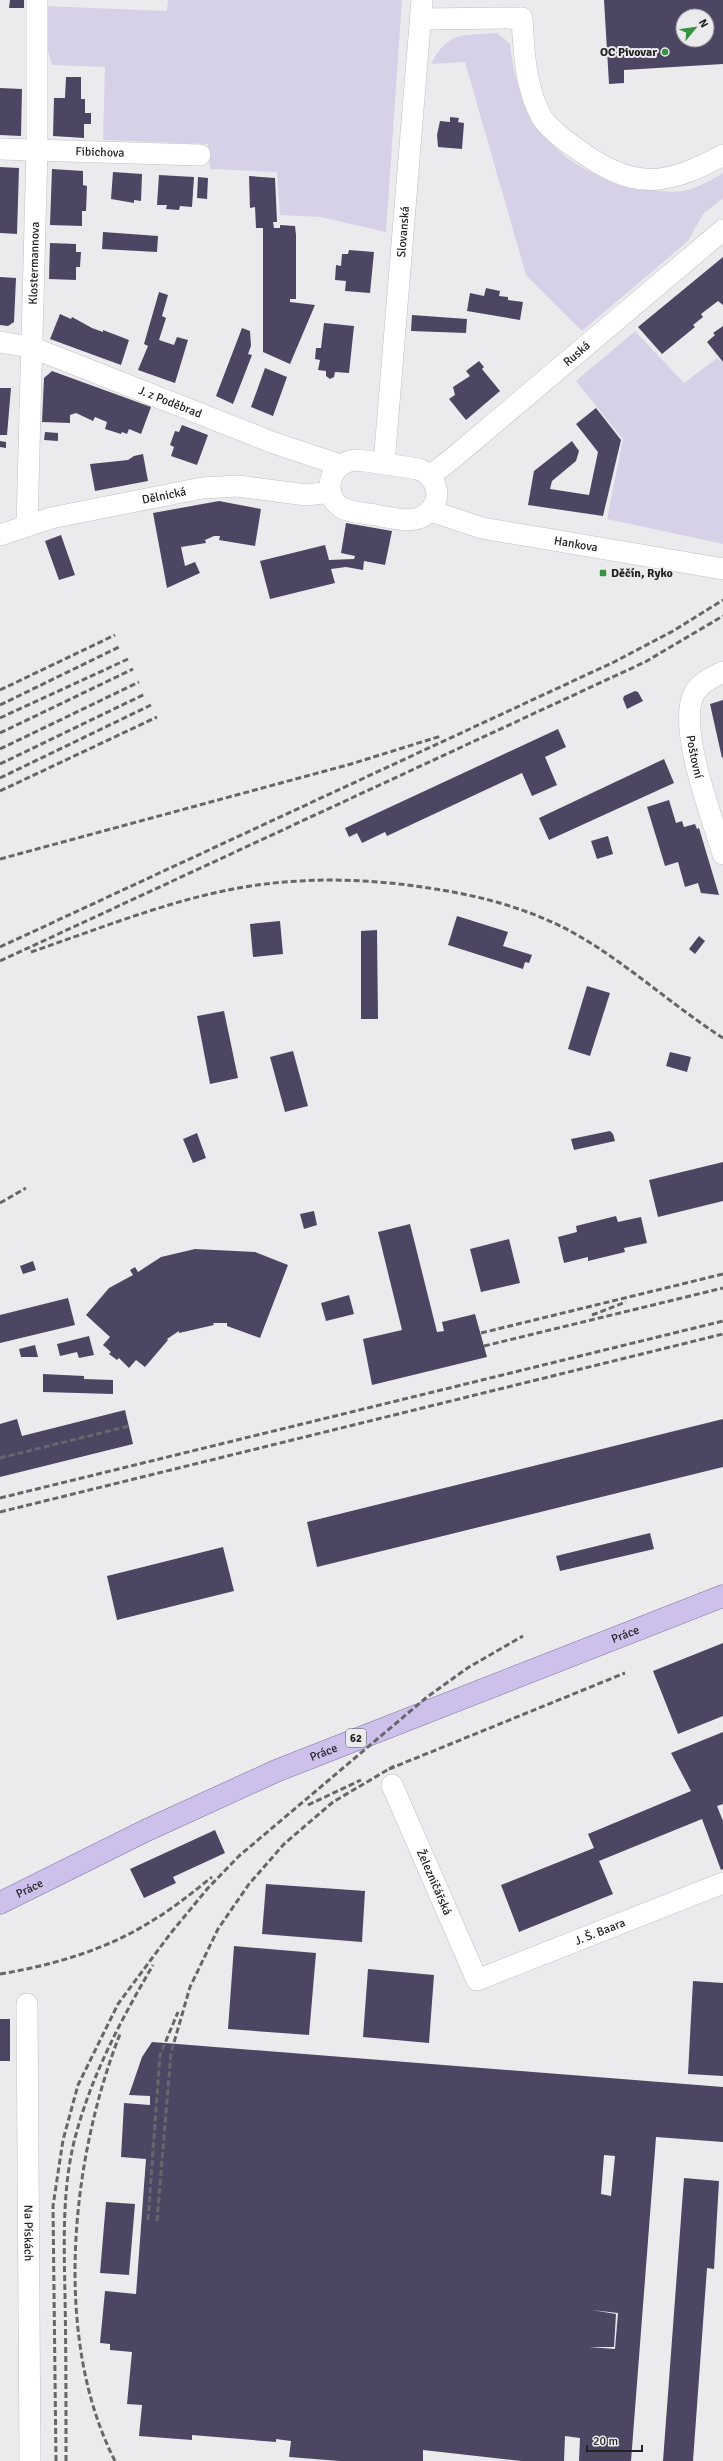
<svg xmlns="http://www.w3.org/2000/svg" width="723" height="2461" viewBox="0 0 723 2461" font-family="Signika,sans-serif">
  <style>
    .green { fill: #d6d1e7 }
    .building { fill: #4d4663; fill-rule: evenodd }
    .lines { fill: none; stroke-linecap: round; stroke-linejoin: round }
    .street-casing { stroke: #c0bfc2; stroke-width: 22 }
    .primary-casing { stroke: #7b6e9e; stroke-width: 23 }
    .street { stroke: #fff; stroke-width: 21 }
    .primary { stroke: #cdc1ec; stroke-width: 22 }
    .rail { stroke: #676769; stroke-width: 3; stroke-dasharray: 6 3; stroke-linecap: butt }
    .poi-dot { fill: #369243; stroke: #ebebee; stroke-width: 1.5 }
    .labels { text-anchor: middle; dominant-baseline: central; stroke-width: 4; stroke-linejoin: round; paint-order: stroke }
    .shield { fill: #ebebee; stroke: #5f5f61; stroke-width: 1 }
    .shield-label { font-size: 11px; font-weight: bold; fill: #232324 }
    .poi-label { font-size: 12px; font-weight: bold; fill: #232324; stroke: #ebebee; text-anchor: end }
    .street-label { font-size: 12px; fill: #232324; stroke: #ebebee }
  </style>
  <rect width="100%" height="100%" fill="#ebebee"/>
  <g class="green">
    <polygon points="168,0 402,0 386,232 321,217 280,215 277,172 210,169 208,144 103,140 105,67 52,65 43,32 44,6 167,11"/>
    <path d="M497,33L510,44C517,119 560,173 636,187C651,190 672,194 687,190C698,188 713,179 723,173V198L703,214L688,241L582,331L526,275L465,62L431,64C449,30 462,36 497,33Z"/>
    <polygon points="635,331 684,383 717,358 723,363 723,544 607,519 623,439 576,381"/>
  </g>
  <g class="building">
    <polygon points="10,0 24,0 24,8 9,8"/>
    <path d="M604,0H723V64L624,70V83L609,84ZM683,16H707V40H683Z"/>
    <polygon points="66,77 81,77 81,99 85,99 85,113 91,113 91,124 84,124 84,138 53,136 54,98 65,98"/>
    <polygon points="0,88 22,89 21,136 0,135"/>
    <polygon points="450,117 459,118 458,122 464,123 462,149 438,147 437,135 440,121 450,122"/>
    <polygon points="0,167 19,168 17,234 0,233"/>
    <polygon points="52,169 83,171 83,185 87,186 86,211 82,211 82,226 50,225"/>
    <polygon points="113,172 142,174 141,201 134,200 134,203 111,199"/>
    <polygon points="159,175 194,177 192,207 180,206 179,210 166,209 167,205 157,205"/>
    <polygon points="249,176 275,178 277,222 273,222 274,228 280,228 280,225 295,226 296,235 296,299 290,299 290,302 315,305 290,364 263,352 263,228 256,228 255,207 250,208"/>
    <polygon points="198,177 208,178 207,199 197,198"/>
    <polygon points="103,232 158,236 157,252 102,249"/>
    <polygon points="50,243 76,244 76,252 81,252 80,267 76,267 76,280 49,279"/>
    <polygon points="349,250 374,252 370,293 345,291 346,281 335,280 336,265 341,266 342,254 348,254"/>
    <polygon points="723,257 723,305 718,301 701,314 703,317 693,325 695,327 662,354 638,327"/>
    <polygon points="0,277 16,278 14,322 8,326 0,325"/>
    <polygon points="486,288 500,291 499,296 508,297 508,300 523,302 520,320 467,311 470,293 484,296"/>
    <polygon points="159,292 168,295 162,316 166,318 159,340 174,345 177,337 188,340 175,383 138,370 148,346 144,344"/>
    <polygon points="60,314 71,319 72,317 92,328 103,332 103,330 129,340 121,365 50,339"/>
    <polygon points="412,315 467,319 466,333 411,331"/>
    <polygon points="324,323 354,326 349,373 335,372 334,377 330,379 326,376 326,371 318,370 320,360 315,359 316,348 321,348"/>
    <polygon points="723,326 723,362 707,342 715,335 713,333"/>
    <polygon points="242,328 250,331 251,346 248,354 252,355 233,404 216,396"/>
    <polygon points="479,361 484,367 482,369 500,391 466,420 449,399 455,395 453,387 470,376 466,371"/>
    <polygon points="265,368 287,377 273,416 251,407"/>
    <polygon points="52,371 151,407 141,434 129,429 127,434 122,432 121,434 105,429 107,422 95,417 93,421 76,413 70,415 70,423 42,422 44,378"/>
    <polygon points="0,388 11,388 7,435 0,435"/>
    <polygon points="596,408 621,440 603,516 528,505 534,471 572,441 579,451 576,461 552,481 550,489 589,495 598,452 576,424"/>
    <polygon points="182,425 208,435 197,465 171,456 174,447 170,445 175,431 179,432"/>
    <polygon points="45,432 58,433 58,441 44,440"/>
    <polygon points="0,441 6,442 6,448 0,447"/>
    <polygon points="143,454 148,481 95,491 90,464 128,460 134,456"/>
    <polygon points="219,501 261,509 255,546 219,540 220,536 214,536 205,540 206,543 181,547 185,566 195,562 200,573 167,588 153,513"/>
    <polygon points="346,523 392,531 385,565 364,561 363,570 346,567 331,569 335,583 270,599 260,561 325,545 329,560 354,559 355,556 341,553"/>
    <polygon points="61,535 75,575 59,580 45,541"/>
    <polygon points="635,691 638,692 643,701 627,709 623,699 624,696"/>
    <polygon points="723,700 723,757 722,758 710,704"/>
    <polygon points="558,729 566,747 545,757 557,785 532,796 522,773 387,836 385,832 362,843 357,833 349,837 345,828"/>
    <polygon points="664,759 674,783 549,840 539,818"/>
    <polygon points="669,800 676,823 682,821 684,827 695,824 697,829 699,828 719,895 701,893 698,883 685,887 678,862 665,866 647,807"/>
    <polygon points="608,836 613,854 597,859 591,841"/>
    <polygon points="457,916 508,932 503,946 532,955 529,963 525,962 523,969 448,945"/>
    <polygon points="280,921 283,954 253,957 250,924"/>
    <polygon points="377,930 378,1019 361,1019 361,931"/>
    <polygon points="699,936 705,941 695,954 689,949"/>
    <polygon points="587,986 610,993 590,1056 568,1049"/>
    <polygon points="224,1011 238,1078 210,1084 197,1016"/>
    <polygon points="293,1051 308,1106 285,1112 270,1057"/>
    <polygon points="670,1052 691,1057 687,1072 666,1066"/>
    <polygon points="610,1131 613,1134 615,1141 574,1150 571,1139"/>
    <polygon points="197,1133 206,1158 193,1163 183,1139"/>
    <polygon points="723,1162 723,1201 658,1217 649,1180"/>
    <polygon points="314,1211 317,1225 304,1229 300,1214"/>
    <polygon points="616,1216 618,1222 641,1217 647,1243 624,1248 625,1252 588,1261 588,1257 564,1263 558,1237 577,1232 576,1226"/>
    <polygon points="410,1224 437,1332 444,1331 442,1322 475,1314 487,1357 372,1385 363,1339 402,1330 378,1232"/>
    <polygon points="509,1239 520,1283 481,1292 470,1249"/>
    <polygon points="195,1249 255,1252 288,1265 260,1338 227,1326 227,1323 213,1323 214,1325 179,1333 179,1331 167,1339 168,1340 145,1367 136,1360 129,1368 119,1358 117,1360 109,1354 111,1352 103,1345 110,1337 86,1315 109,1288 133,1275 130,1270 135,1267 138,1272 161,1257"/>
    <polygon points="33,1261 36,1270 23,1274 20,1266"/>
    <polygon points="349,1295 354,1314 326,1321 321,1303"/>
    <polygon points="68,1298 75,1325 0,1343 0,1315"/>
    <polygon points="89,1336 94,1355 79,1358 77,1352 60,1356 57,1344"/>
    <polygon points="35,1345 38,1357 21,1357 19,1349"/>
    <polygon points="43,1374 84,1376 84,1379 113,1380 113,1394 43,1392"/>
    <polygon points="125,1410 133,1444 0,1477 0,1424 17,1419 22,1436"/>
    <polygon points="723,1419 723,1467 317,1567 307,1522"/>
    <polygon points="650,1533 654,1549 560,1571 556,1556"/>
    <polygon points="223,1547 234,1591 117,1620 107,1576"/>
    <polygon points="723,1643 723,1716 678,1734 653,1671"/>
    <polygon points="723,1732 723,1804 717,1806 723,1821 723,1869 721,1870 702,1819 599,1861 613,1894 519,1932 501,1885 594,1848 588,1834 691,1791 671,1753"/>
    <polygon points="215,1830 225,1853 173,1877 176,1883 144,1898 130,1869"/>
    <polygon points="266,1884 365,1891 362,1942 262,1934"/>
    <polygon points="234,1946 316,1953 309,2035 228,2029"/>
    <polygon points="368,1969 434,1975 429,2043 363,2037"/>
    <polygon points="693,1981 723,1983 723,2076 688,2074"/>
    <rect x="0" y="2019" width="10" height="42"/>
    <path d="M152,2042L723,2087V2142L656,2137L631,2461H579L580,2438L565,2436L564,2461H522L423,2450V2461H340L289,2457L291,2441L276,2439V2442L192,2435V2440L139,2436L142,2405L127,2404L132,2352L110,2350V2344L100,2343L105,2291L136,2294L146,2159L121,2157L124,2103L150,2105V2096L129,2095L142,2057ZM604,2155L615,2156L611,2196L601,2194ZM592,2310L618,2313L615,2349L589,2347H614L616,2314Z"/>
    <polygon points="684,2178 719,2181 714,2269 707,2268 693,2461 663,2461"/>
    <polygon points="106,2202 135,2204 129,2275 100,2273"/>
  </g>
  <g class="lines">
    <defs>
      <g id="street">
        <path d="M420,19L522,18C524,52 525,86 541,116C546,126 567,142 577,149C633,190 664,187 723,155"/>
        <path id="s1" d="M0,149L200,155"/>
        <path id="s2" d="M0,342L31,347L274,443L340,465"/>
        <path d="M359,460L418,469C427,472 433,478 436,488C438,495 436,503 432,508C420,527 393,518 375,515C365,513 351,513 342,508C334,503 329,494 330,485C331,469 344,460 359,460Z"/>
        <path id="s3" d="M384,464L422,0"/>
        <path id="s4" d="M430,476L453,458L723,230"/>
        <path id="s5" d="M431,511L482,528L723,569"/>
        <path id="s6" d="M27,525L37,150V0"/>
        <path id="s7" d="M0,535L51,518L202,488L238,486L306,495L331,492"/>
        <path id="s8" d="M723,672C713,677 699,683 694,694C677,727 712,817 723,854"/>
        <path id="s9" d="M392,1785L477,1980L723,1883"/>
        <path id="s10" d="M27,2004L30,2461"/>
      </g>
      <g id="primary">
        <path id="s11" d="M0,1903L147,1830L276,1771L723,1596"/>
      </g>
    </defs>
    <use href="#street" class="street-casing"/>
    <use href="#primary" class="primary-casing"/>
    <use href="#street" class="street"/>
    <use href="#primary" class="primary"/>
    <g class="rail">
      <polyline points="0,690 115,635"/>
      <polyline points="0,705 121,646"/>
      <polyline points="0,718 128,659"/>
      <polyline points="0,733 133,669"/>
      <polyline points="0,749 139,682"/>
      <polyline points="0,764 145,694"/>
      <polyline points="0,778 151,705"/>
      <polyline points="0,791 157,717"/>
      <polyline points="0,859 351,764 441,736"/>
      <polyline points="0,947 614,662 673,631 723,600"/>
      <path d="M31,952C105,927 179,896 257,885C317,877 375,879 435,889C481,896 529,909 570,931C625,961 670,1004 723,1038"/>
      <polyline points="0,961 645,662 723,616"/>
      <polyline points="0,1203 26,1188"/>
      <polyline points="592,1315 626,1302"/>
      <polyline points="481,1333 723,1274"/>
      <polyline points="484,1346 723,1288"/>
      <polyline points="0,1458 129,1426"/>
      <polyline points="0,1498 723,1321"/>
      <polyline points="0,1512 723,1334"/>
      <polyline points="389,1769 625,1673"/>
      <polyline points="308,1805 361,1780"/>
      <path d="M0,1974C54,1965 109,1949 155,1919C175,1907 193,1892 212,1877"/>
      <polyline points="148,2220 160,2055 178,2012"/>
      <polyline points="157,2221 171,2053 190,1987 218,1929 249,1884 284,1844 333,1802 394,1766"/>
      <polyline points="56,2461 53,2206 63,2140 78,2085 118,2004 170,1934 208,1888 239,1856 427,1697 469,1667 523,1636"/>
      <path d="M66,2461C66,2406 66,2350 65,2295C64,2243 62,2188 75,2138C91,2076 121,2020 153,1965"/>
      <path d="M115,2461C52,2338 71,2159 120,2034"/>
    </g>
  </g>
  <g class="poi-dot">
    <circle cx="665" cy="52" r="4"/>
    <rect x="599" y="569" width="8" height="8" rx="2"/>
  </g>
  <g class="labels">
    <rect class="shield" x="346" y="1729" width="20" height="18" rx="3"/>
    <g class="shield-label">
      <text x="356" y="1738">62</text>
    </g>
    <g class="poi-label">
      <text x="657" y="52">OC Pivovar</text>
      <text x="611" y="573" text-anchor="start">Děčín, Ryko</text>
    </g>
    <g class="street-label">
      <text stroke="none"><textPath href="#s1" startOffset="100">Fibichova</textPath></text>
      <text stroke="none"><textPath href="#s3" startOffset="233">Slovanská</textPath></text>
      <text stroke="none"><textPath href="#s6" startOffset="262">Klostermannova</textPath></text>
      <text stroke="none"><textPath href="#s4" startOffset="191">Ruská</textPath></text>
      <text stroke="none"><textPath href="#s2" startOffset="181">J. z Poděbrad</textPath></text>
      <text stroke="none"><textPath href="#s7" startOffset="169">Dělnická</textPath></text>
      <text stroke="none"><textPath href="#s5" startOffset="149">Hankova</textPath></text>
      <text stroke="none"><textPath href="#s8" startOffset="101">Poštovní</textPath></text>
      <text stroke="none"><textPath href="#s11" startOffset="681">Práce</textPath></text>
      <text stroke="none"><textPath href="#s11" startOffset="357">Práce</textPath></text>
      <text stroke="none"><textPath href="#s9" startOffset="106">Železničářská</textPath></text>
      <text stroke="none"><textPath href="#s11" startOffset="33">Práce</textPath></text>
      <text stroke="none"><textPath href="#s9" startOffset="345">J. Š. Baara</textPath></text>
      <text stroke="none"><textPath href="#s10" startOffset="229">Na Pískách</textPath></text>
    </g>
  </g>
  <g transform="translate(695 28) rotate(61)"><circle r="19" fill="#ebebee" stroke="#9b9b9d"/>
  <path d="M0-3L7 15L0 10L-7 15Z" fill="#369243"/>
  <text y="-6" font-size="11" font-weight="bold" text-anchor="middle" fill="#232324">N</text>
  </g>
  <path d="M587 2445v6h55v-6" fill="none" stroke="#232324" stroke-width="2"/>
  <text x="593" y="2445" font-size="12" fill="#232324" stroke="#ebebee" stroke-width="3" paint-order="stroke">20 m</text>
</svg>
